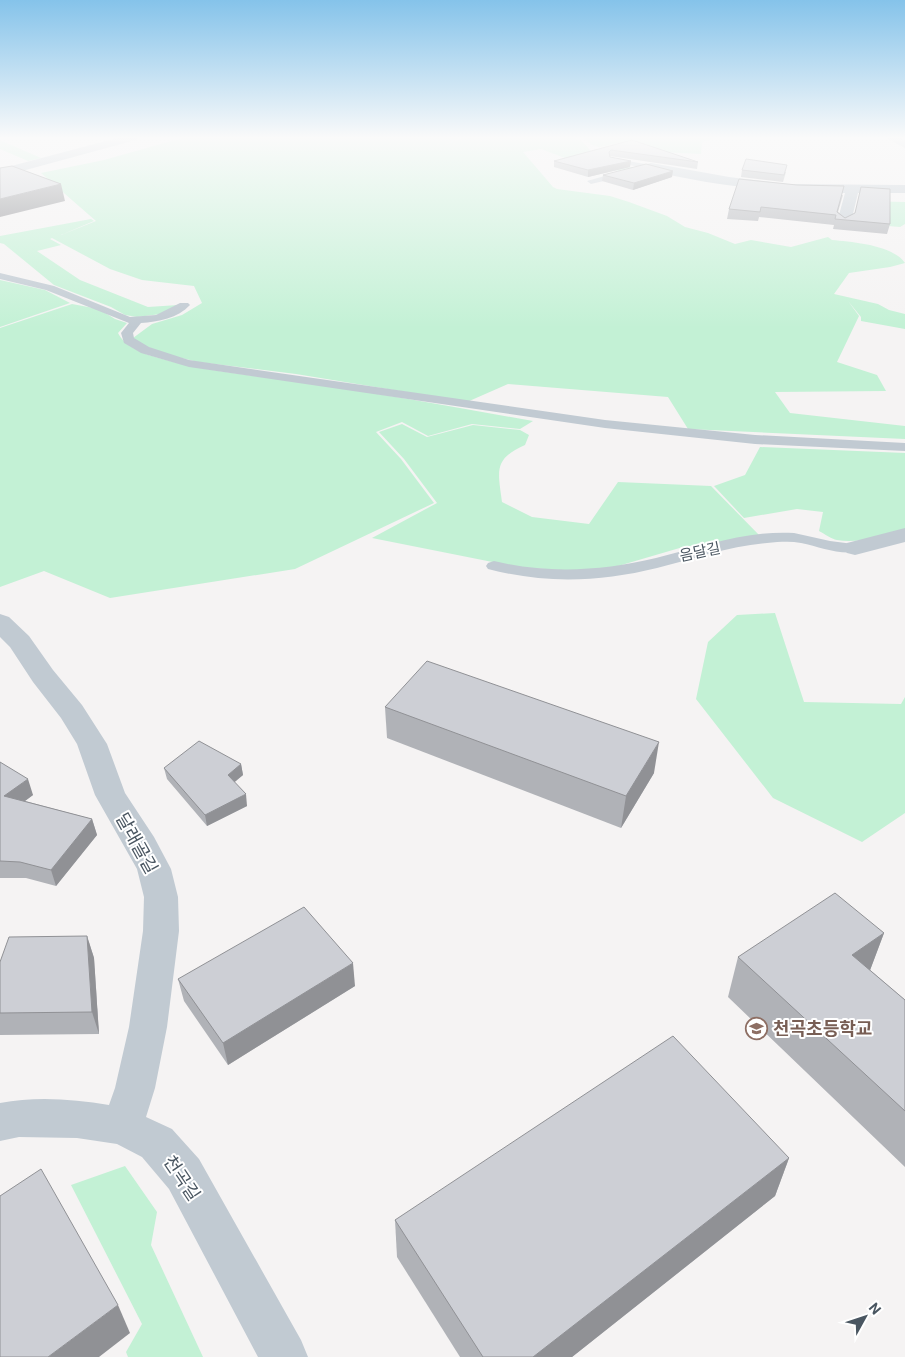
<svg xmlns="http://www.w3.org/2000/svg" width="905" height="1357" viewBox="0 0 905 1357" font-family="Roboto,'Noto Sans KR',sans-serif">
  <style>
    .green { fill: #c3f1d5 }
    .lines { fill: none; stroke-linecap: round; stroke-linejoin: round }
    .lane { fill: #c1cad2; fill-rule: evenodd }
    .street { fill: #c1cad2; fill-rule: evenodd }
    .wall { fill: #b0b2b7 }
    .shaded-wall { fill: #909195 }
    .building { fill: #cdcfd5; stroke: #909195 }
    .labels { text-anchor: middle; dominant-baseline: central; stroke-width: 4; stroke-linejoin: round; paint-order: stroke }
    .street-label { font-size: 15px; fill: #4a5661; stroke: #fff }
    .near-street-label { font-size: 18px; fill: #4a5661; stroke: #fff }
    .near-education-label { font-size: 18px; font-weight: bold; fill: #785e54; stroke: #fff; text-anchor: start }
  </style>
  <rect width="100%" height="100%" fill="#f5f3f3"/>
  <g class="green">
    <path d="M182,138H460L447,144L462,138H573L583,142L595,156L633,168L619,171L573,161L541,149L523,152L553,187L557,189L610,196L629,202L667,216L685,227L708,233L735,244L751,240L791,247L828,237L832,240C853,242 893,245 905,263L890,267L849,273L834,294L878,304L889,310L905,314V329L861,321V317L848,301L859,316L837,362L877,375L886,391L775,392L790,413L905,426V439L688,429L668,397L508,384L467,402L296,374L198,362L165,354L143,345L133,338L152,324L182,315L202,303L194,286L142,280L110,269L52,238L50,239L61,245L37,251L80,280L148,307L178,305L161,314L137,317L125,315L111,307L54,285L4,244L0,243V236L91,219L94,221L61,235L96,221L41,173L104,160Z"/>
    <polygon points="583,138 717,138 702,142 701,154 661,152 623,142 599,147 592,145"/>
    <polygon points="0,140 41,158 28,161 0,149"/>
    <polygon points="862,201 905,202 905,224 900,227 853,223"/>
    <polygon points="0,280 45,290 70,303 0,327"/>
    <path d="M72,304L99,309L115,319L127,323L118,333C125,347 144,354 159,358C209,373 264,376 316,384C388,395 460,408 533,421L520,429L472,424L428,436L402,422L376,432L401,459L434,503L295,569L110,598L44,571L0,587V328Z"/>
    <path d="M402,424L427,437L473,425L520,430L529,435L525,445C493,459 498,471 502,502L532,517L589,524L618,482L711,486L760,536L683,547L608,569L573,571L518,567L372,538L437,503L404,459L379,432Z"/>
    <path d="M760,447L905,453V529C885,535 859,544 837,540C831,539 825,534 819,531L823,512L797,509L744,518L714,486L745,475Z"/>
    <polygon points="775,613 804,702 901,704 905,697 905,813 862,842 773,798 696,699 708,642 737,615"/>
    <polygon points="125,1166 157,1212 151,1245 203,1357 128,1357 126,1352 142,1324 71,1185"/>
  </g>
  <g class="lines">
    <g class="lane">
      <polygon points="610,158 651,165 655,167 651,169 613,162 610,162"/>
      <polygon points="626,170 629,171 629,175 591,184 587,181"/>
      <path d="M0,273L54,286L130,317L156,315L180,303H188L190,305C178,318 158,322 141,323L133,333L134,338L149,347L189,360L605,420L755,435L905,443V451L755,444L605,428L189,367L141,353L124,343L121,333L129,323L46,290L0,279Z"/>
      <path d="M794,533L830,541L861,545L863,548L861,551C840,556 821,547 801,543C790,541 779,542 767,543C730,546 693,559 657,568C600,582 545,584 488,569L486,566L488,563L494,561C548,574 602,571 656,558C701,547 748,530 794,533Z"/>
    </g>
    <g class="street">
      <polygon points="117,138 137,138 136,140 0,177 0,169"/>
      <polygon points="886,138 901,138 905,141 905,148"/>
      <path d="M651,163L729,177L787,184L905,185V193H858L851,222L844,226L837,222L845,193C779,194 711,185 647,170L645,167L647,164Z"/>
      <polygon points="905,528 905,542 855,555 847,553 843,548 847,543"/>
      <path d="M0,614L9,617L29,636L53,670L82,705L107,744L125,793L154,837L171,869L178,897L179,931L167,1027L155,1088L146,1117L172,1129L199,1159L301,1340L308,1357H258L169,1189L142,1157L117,1144L77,1138L19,1137L0,1141V1103C36,1096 73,1099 109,1105L115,1088L129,1027L143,931L144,897L137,869L95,795L77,744L61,718L33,682L10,647L0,637Z"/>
    </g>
  </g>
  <g class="wall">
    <polygon points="632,140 698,162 697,169 610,156 610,157 630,167 588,177 554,167 554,161"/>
    <polygon points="742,170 786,172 783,182 741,177"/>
    <polygon points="603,175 672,177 633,190 602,181"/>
    <polygon points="843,195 838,212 845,218 890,224 887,234 833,229 834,225 759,217 758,221 727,219 729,209"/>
    <polygon points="385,707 654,773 621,828 387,738"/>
    <polygon points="0,762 33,795 25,801 92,819 97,835 56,886 26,878 0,878"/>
    <polygon points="241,764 243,775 234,782 247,806 207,826 167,779 164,768"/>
    <polygon points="884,933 870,970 905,1000 905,1167 728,997 738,957"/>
    <polygon points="87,936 94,958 99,1034 0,1035 0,962"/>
    <polygon points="178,979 355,986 228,1065 184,1001"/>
    <polygon points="789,1158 775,1196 572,1357 460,1357 397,1257 395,1220"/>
  </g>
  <g class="shaded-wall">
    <polygon points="631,161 630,167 588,177 588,170"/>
    <polygon points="673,171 672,177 633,190 634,183"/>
    <polygon points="61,184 65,201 0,217 0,199"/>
    <polygon points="659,742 654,773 621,828 626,796"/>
    <polygon points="241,764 243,775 230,786 228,775"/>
    <polygon points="28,779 33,795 10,812 4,796"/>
    <polygon points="246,794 247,806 207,826 205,815"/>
    <polygon points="92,819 97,835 56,886 51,870"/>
    <polygon points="884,933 869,973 852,955"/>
    <polygon points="87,936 94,958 99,1034 92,1012"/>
    <polygon points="353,963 355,986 228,1065 223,1043"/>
    <polygon points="789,1158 775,1196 572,1357 533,1357"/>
    <polygon points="118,1305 130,1333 99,1357 48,1357"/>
  </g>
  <g class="building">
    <polygon points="632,140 698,162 611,150 609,152 610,157 631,161 588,170 554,161"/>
    <polygon points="746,159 787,165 784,175 742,170"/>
    <polygon points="646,164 673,171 634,183 603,175"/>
    <polygon points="12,166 61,184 0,199 0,168"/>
    <polygon points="739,179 797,185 844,186 837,212 845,218 855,213 861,187 890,189 890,224 835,219 836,215 761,207 760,212 729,209"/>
    <polygon points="427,661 659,742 626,796 385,707"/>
    <polygon points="199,741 241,764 228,775 246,794 205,815 164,768"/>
    <polygon points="0,762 28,779 4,796 92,819 51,870 20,862 0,861"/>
    <polygon points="835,893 884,933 852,955 905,1000 905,1111 738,957"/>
    <polygon points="304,907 353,963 223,1043 178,979"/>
    <polygon points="87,936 92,1012 0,1013 0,962 9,937"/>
    <polygon points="673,1036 789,1158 533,1357 483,1357 395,1220"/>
    <polygon points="41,1169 118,1305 48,1357 0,1357 0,1196"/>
  </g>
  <linearGradient id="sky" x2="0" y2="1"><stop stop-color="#85c3ea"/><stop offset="0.42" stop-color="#fafafa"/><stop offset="1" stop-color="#fafafa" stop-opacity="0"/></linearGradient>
  <rect width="905" height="328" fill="url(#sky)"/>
  <defs>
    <symbol id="school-ring" viewBox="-11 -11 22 22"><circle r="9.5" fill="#fff" stroke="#8d6e63" stroke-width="1.5"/><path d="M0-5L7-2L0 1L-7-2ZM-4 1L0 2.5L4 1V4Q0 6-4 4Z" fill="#8d6e63"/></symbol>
  </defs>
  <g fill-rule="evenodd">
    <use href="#school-ring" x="744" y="1016" width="25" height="25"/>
  </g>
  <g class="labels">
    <g class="street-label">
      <text transform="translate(700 552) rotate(-12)">음달길</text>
    </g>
    <g class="near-street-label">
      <text transform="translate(137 843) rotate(61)">달래골길</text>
      <text transform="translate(182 1178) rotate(56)">천곡길</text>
    </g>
    <g class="near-education-label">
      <text x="773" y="1028">천곡초등학교</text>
    </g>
  </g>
  <g transform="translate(865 1317) rotate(50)" stroke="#ffffff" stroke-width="4" paint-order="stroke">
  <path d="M0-4L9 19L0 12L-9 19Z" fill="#4a5661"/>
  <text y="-8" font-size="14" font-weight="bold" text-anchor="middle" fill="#4a5661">N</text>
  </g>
</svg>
